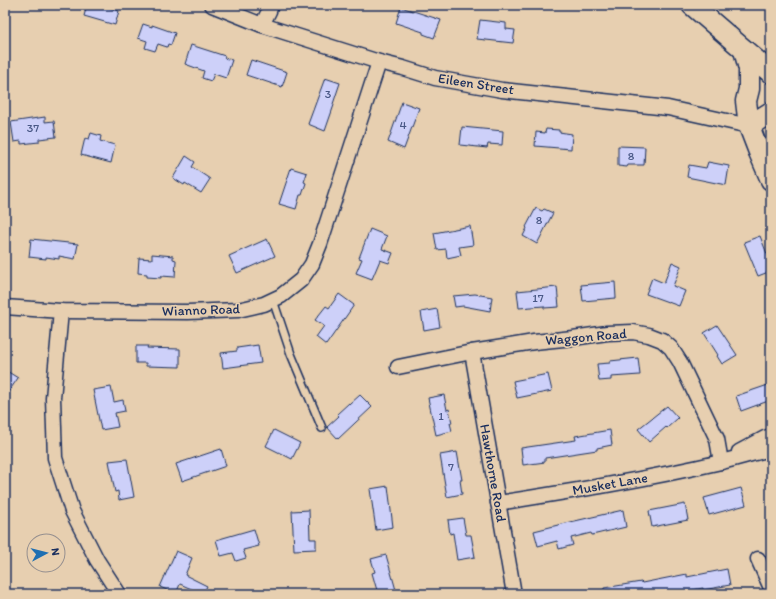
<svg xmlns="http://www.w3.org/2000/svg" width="776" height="599" viewBox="0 0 776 599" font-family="Itim,sans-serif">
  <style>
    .building { fill: #cdd0f9; stroke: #1b2f5e }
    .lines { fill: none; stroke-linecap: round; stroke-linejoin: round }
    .lane-casing { stroke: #1b2f5e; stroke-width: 10 }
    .street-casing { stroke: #1b2f5e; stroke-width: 17 }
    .secondary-casing { stroke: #1b2f5e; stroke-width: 23 }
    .lane { stroke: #e7cfb0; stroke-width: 7 }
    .street { stroke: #e7cfb0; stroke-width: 14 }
    .secondary { stroke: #e7cfb0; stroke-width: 20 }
    .labels { text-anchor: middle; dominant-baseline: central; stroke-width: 3.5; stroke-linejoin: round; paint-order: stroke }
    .number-label { font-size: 12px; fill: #485785 }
    .street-label { font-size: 14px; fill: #1b2f5e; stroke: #e7cfb0 }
  </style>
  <rect width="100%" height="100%" fill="#e7cfb0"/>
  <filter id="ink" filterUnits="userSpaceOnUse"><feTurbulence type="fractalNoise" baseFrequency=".025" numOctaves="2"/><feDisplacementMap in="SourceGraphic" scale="8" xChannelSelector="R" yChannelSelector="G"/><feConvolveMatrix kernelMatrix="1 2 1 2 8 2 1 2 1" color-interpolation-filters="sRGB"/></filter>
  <g filter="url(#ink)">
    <g class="building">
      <polygon points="87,5 112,5 110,8 119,11 115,25 84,16"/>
      <polygon points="401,7 441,20 434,38 423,34 423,32 396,23"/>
      <polygon points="480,20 506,23 506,29 515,30 513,43 477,39"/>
      <polygon points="143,24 152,27 152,25 175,33 171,45 168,44 167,47 158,44 155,51 145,48 147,41 138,38"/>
      <polygon points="191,45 225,56 224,58 232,60 226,78 214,74 211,81 202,78 204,71 185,64"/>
      <polygon points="251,60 287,72 282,87 246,75"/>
      <polygon points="325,78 340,83 333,104 334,105 325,131 308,124"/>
      <polygon points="402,102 419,108 404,149 388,142"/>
      <polygon points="45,117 45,122 54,121 56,137 39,139 39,142 21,144 21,141 14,142 11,122"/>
      <polygon points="462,127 503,131 502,145 488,144 487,148 460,145"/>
      <polygon points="546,129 559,130 559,132 572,134 571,149 535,146 536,132 545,133"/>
      <polygon points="91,133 101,136 100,141 115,145 111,163 81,155 85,138 89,139"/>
      <polygon points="618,146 645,147 644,165 628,165 627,167 618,166"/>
      <polygon points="186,156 195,162 192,167 210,179 201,193 185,183 184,185 173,178"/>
      <polygon points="708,162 729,166 726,185 687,177 689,165 706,168"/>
      <polygon points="291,168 307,173 304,182 306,183 302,195 300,195 296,209 279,204"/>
      <polygon points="536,208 542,211 544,209 553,213 537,244 523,236 527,228 526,227"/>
      <polygon points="470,226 473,245 459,247 461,255 447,258 446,249 437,250 434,233"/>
      <polygon points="370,229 387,236 382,249 393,253 389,263 380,260 372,279 356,273 362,259 359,258"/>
      <polygon points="760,236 771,264 771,271 758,276 744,242"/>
      <polygon points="31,239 78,244 75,259 59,256 59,259 46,257 46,259 29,257"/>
      <polygon points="267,239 275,256 237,273 229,256"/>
      <polygon points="152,254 173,256 173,259 176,260 175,277 161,276 161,278 147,277 147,274 138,273 139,258 152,259"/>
      <polygon points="672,262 681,266 673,286 685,291 679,306 646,294 652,278 664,283"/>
      <polygon points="615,282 616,298 583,301 581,285"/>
      <polygon points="557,287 559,307 544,308 544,306 519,308 517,291"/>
      <polygon points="339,294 354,305 326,345 316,337 324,326 315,320 326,306 329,308"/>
      <polygon points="475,294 492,297 490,311 463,306 455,307 453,296"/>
      <polygon points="437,309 440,327 424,330 421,312"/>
      <polygon points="717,325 737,355 722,364 717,356 718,355 704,333"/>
      <polygon points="258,345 261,363 223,368 221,353 237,351 237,348"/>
      <polygon points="136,346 148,346 147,348 180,349 180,367 146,366 146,363 136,363"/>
      <polygon points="638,358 640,375 611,377 611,380 599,381 597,364 610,363 610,361"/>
      <polygon points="5,370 18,378 5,397"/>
      <polygon points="548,374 552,391 517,398 513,381"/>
      <polygon points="771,384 771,400 741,411 736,396"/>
      <polygon points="111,387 114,402 123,400 125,411 115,413 118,427 101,430 93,390"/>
      <polygon points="360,395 372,407 338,439 327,427 339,416 337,414 349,403 350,404"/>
      <polygon points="444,395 447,410 449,409 452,423 450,423 452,431 436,435 428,398"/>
      <polygon points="667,406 678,418 667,428 666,427 649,442 638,429"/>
      <polygon points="274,430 300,443 292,459 266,446"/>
      <polygon points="610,430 612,445 597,448 597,450 545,458 545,462 523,465 521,448 576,440 575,436"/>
      <polygon points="221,449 226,466 182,481 176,464"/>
      <polygon points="457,452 462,480 460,480 462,494 447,497 440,455"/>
      <polygon points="127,459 134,497 119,500 118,491 115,492 109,461"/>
      <polygon points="388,486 393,527 376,530 370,489"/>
      <polygon points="741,488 746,505 709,515 704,498"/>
      <polygon points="685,504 688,520 652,527 649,511"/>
      <polygon points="309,510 310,539 316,539 316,549 294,550 292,511"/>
      <polygon points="623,510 626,527 592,535 591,533 571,538 573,545 559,549 557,541 538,546 534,531 566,523"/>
      <polygon points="463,518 466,535 471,535 475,557 457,560 453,533 450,534 448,520"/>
      <polygon points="254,529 259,546 243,550 246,558 236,561 233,553 221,556 216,540"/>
      <polygon points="176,551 192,558 185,575 207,586 203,594 180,584 176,594 160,587"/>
      <polygon points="386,555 394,583 397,594 378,594 372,573 375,572 371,559"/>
      <polygon points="727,569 730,585 703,590 703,588 670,594 604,594 604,588 641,582 642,583 687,574 687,577"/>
    </g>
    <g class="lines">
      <defs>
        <polyline id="lane" points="273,300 291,354 322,428"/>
        <g id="street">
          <polyline points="212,5 262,25 379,62 403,68 435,78 502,90 668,108 749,126"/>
          <polyline points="262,25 269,11 271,5"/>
          <polyline points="5,307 61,311 188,312 238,310 264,304 281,296 301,280 312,264 320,244 379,62"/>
          <polyline points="61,311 53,398 55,458 72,511 97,560 119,594"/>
          <polyline points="472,352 514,594"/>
          <polyline points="398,367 472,352 534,342 573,338 607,333 633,332 649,335 662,340 671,348 680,362 717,439 721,462"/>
          <polyline points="739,452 765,438 771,436"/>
          <path d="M498,503C573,491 648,479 721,462C738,458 754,453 771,449"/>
          <polyline points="758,559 771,588"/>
        </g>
        <g id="secondary">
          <polyline points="692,5 771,73"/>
          <polyline points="744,50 749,69 749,89 746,101 749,126 759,152 771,180"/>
          <polyline points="749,126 771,112"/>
        </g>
      </defs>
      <use href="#lane" class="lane-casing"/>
      <use href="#street" class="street-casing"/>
      <use href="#secondary" class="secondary-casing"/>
      <use href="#lane" class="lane"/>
      <use href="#street" class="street"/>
      <use href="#secondary" class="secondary"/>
    </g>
  </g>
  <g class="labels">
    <g class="number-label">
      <text x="328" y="94">3</text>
      <text x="403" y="125">4</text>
      <text x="33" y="128">37</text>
      <text x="631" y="156">8</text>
      <text x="539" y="220">8</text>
      <text x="538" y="298">17</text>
      <text x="441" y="416">1</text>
      <text x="451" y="467">7</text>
    </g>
    <g class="street-label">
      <text transform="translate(476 84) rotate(9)">Eileen Street</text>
      <text transform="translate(201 310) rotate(-2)">Wianno Road</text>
      <text transform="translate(586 337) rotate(-5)">Waggon Road</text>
      <text transform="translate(493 473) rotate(80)">Hawthorne Road</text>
      <text transform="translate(610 484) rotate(-10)">Musket Lane</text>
    </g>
  </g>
  <rect width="776" height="599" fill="none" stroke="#e7cfb0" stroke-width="20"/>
  <rect x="10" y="10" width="756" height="579" fill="none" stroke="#1b2f5e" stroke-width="1.5" filter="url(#ink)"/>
  <g transform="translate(46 553) rotate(83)"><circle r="19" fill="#e7cfb0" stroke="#958f8f"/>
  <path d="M0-3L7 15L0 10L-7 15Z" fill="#1f6fb2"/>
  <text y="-6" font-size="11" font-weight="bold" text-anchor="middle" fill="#1b2f5e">N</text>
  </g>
</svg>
